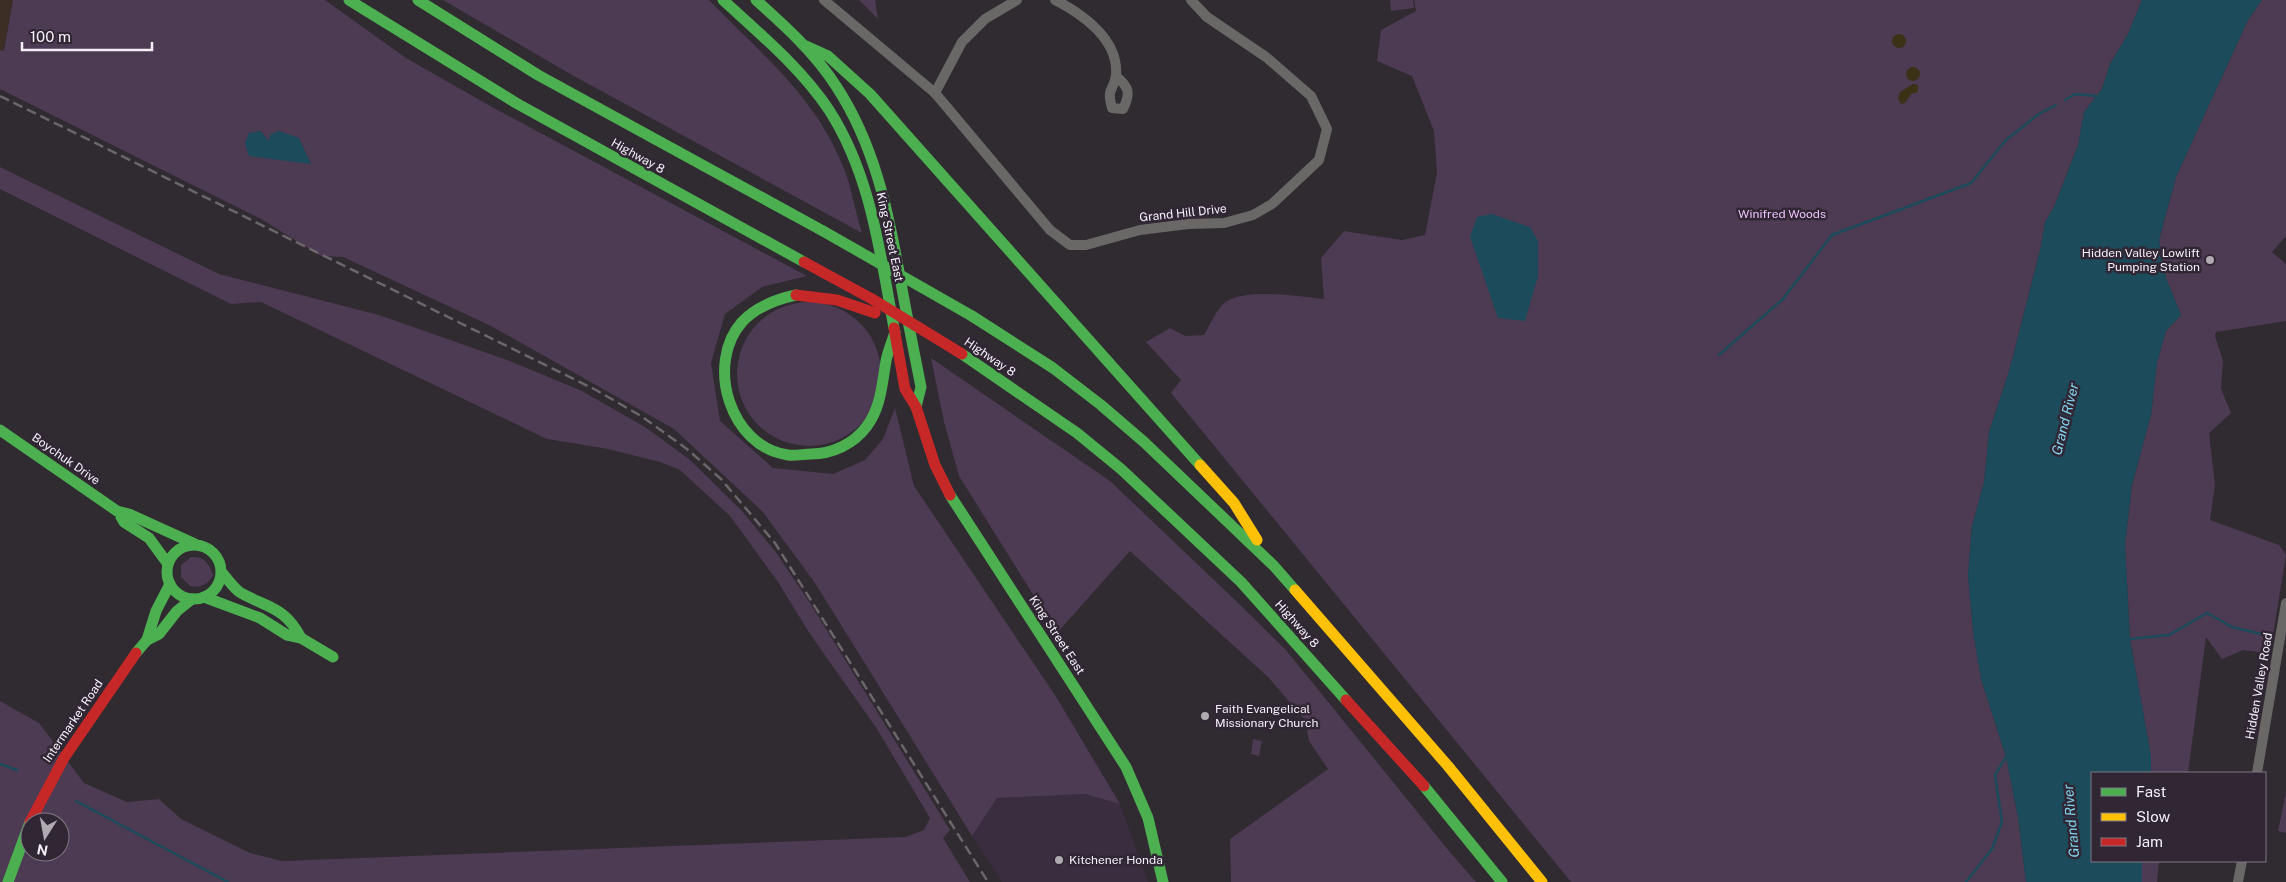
<svg xmlns="http://www.w3.org/2000/svg" width="2286" height="882" viewBox="0 0 2286 882" font-family="'Public Sans',sans-serif">
  <style>
    .built { fill: #3a2d3f }
    .industrial { fill: #3c2e25 }
    .green { fill: #4d3a53; fill-rule: evenodd }
    .sand { fill: #3a3116 }
    .water { fill: #1c4b5b }
    .lines { fill: none; stroke-linecap: round; stroke-linejoin: round }
    .stream { stroke: #1c4b5b; stroke-width: 2.5 }
    .street { stroke: #6a6867; stroke-width: 10 }
    .fast { stroke: #4caf50; stroke-width: 11 }
    .slow { stroke: #ffc107; stroke-width: 11 }
    .jam { stroke: #c62828; stroke-width: 11 }
    .rail { stroke: #6b666a; stroke-width: 2.5; stroke-dasharray: 10 5; stroke-linecap: butt }
    .fast-bridge { stroke: #4caf50; stroke-width: 11 }
    .jam-bridge { stroke: #c62828; stroke-width: 11 }
    .poi-dot { fill: #b0aab2; stroke: #312734; stroke-width: 2 }
    .labels { text-anchor: middle; dominant-baseline: central; stroke-width: 5; stroke-linejoin: round; paint-order: stroke }
    .street-label { font-size: 12px; fill: #f5eff8; stroke: #312734 }
    .park-label { font-size: 12px; fill: #edc2fd; stroke: #312734 }
    .poi-label { font-size: 12px; fill: #f5eff8; stroke: #312734; text-anchor: start }
    .water-label { font-size: 14px; font-style: italic; fill: #80d4f0; stroke: #312734 }
  </style>
  <rect width="100%" height="100%" fill="#302a31"/>
  <polygon class="built" points="1085,794 1120,804 1148,882 1002,882 972,836 997,798"/>
  <polygon class="industrial" points="0,0 13,0 3,52 0,50"/>
  <g class="green">
    <path d="M13,0H325L406,58L492,107L807,276L762,287L725,314L711,363L720,421L773,468L833,474L865,460L883,439L895,408L914,486L1055,695L1120,804L1085,794L997,798L972,836L815,583L762,511L674,429L491,326L343,257L321,256L261,219L0,89V50L4,51ZM261,131L268,141L299,138L311,164L250,133Z"/>
    <path d="M443,0H709C758,51 809,90 839,157C851,182 854,207 862,233L572,75Z"/>
    <polygon points="859,0 875,0 878,19"/>
    <polygon points="1390,0 1413,0 1414,8 1391,11"/>
    <path d="M1414,0H2142L2128,34L2110,64L2102,89L2084,112L2078,145L2054,207L2045,222L2041,246L2010,368L1989,432L1984,482L1972,526L1968,575L1973,631L1981,679L2006,757L2018,817L2026,882H1571L1171,393L1181,380L1146,342L1170,328L1185,336L1204,335C1209,326 1215,313 1222,305C1240,286 1300,297 1324,299L1321,258L1344,231L1402,240L1425,235L1437,173L1434,131L1412,76L1377,61L1381,30L1416,11ZM1477,217L1538,276L1534,288Z"/>
    <polygon points="2262,0 2286,0 2286,236 2272,252 2286,264 2286,321 2216,332 2215,336 2223,361 2221,389 2231,413 2209,433 2215,485 2210,520 2279,545 2286,555 2270,654 2243,650 2222,659 2206,637 2188,773 2151,773 2151,756 2130,639 2125,544 2132,485 2151,415 2157,363 2166,331 2181,315 2166,278 2159,240 2176,177 2248,20"/>
    <path d="M0,167L219,274L379,315L510,361L582,391L645,427L689,459L742,511L775,551L810,603L950,830L943,838L970,882H0V701L39,723L84,783L127,802L159,799L181,819L250,853L282,861L906,837L924,830L930,818L877,729L810,634L778,582L730,516L680,470L660,462L608,449L547,439L261,302L231,304L0,189ZM30,822H60V852H30Z"/>
    <circle cx="809" cy="374" r="72"/>
    <polygon points="931,358 1110,481 1234,599 1286,650 1449,851 1476,882 1231,882 1230,839 1328,769 1309,741 1305,720 1269,678 1130,551 1057,633 959,476 944,422"/>
    <path d="M191,557C205,556 209,564 213,575C208,585 200,588 190,586L181,577V565Z"/>
    <polygon points="1253,739 1262,741 1259,756 1251,754"/>
    <polygon points="2286,792 2286,833 2278,831"/>
    <polygon points="2142,861 2159,861 2157,882 2142,882"/>
  </g>
  <g class="sand">
    <circle cx="1899" cy="41" r="7"/>
    <circle cx="1913" cy="74" r="7"/>
    <polygon points="1913,84 1918,85 1918,92 1911,94 1905,103 1901,104 1898,99 1900,92"/>
  </g>
  <g class="water">
    <polygon points="2142,0 2262,0 2248,20 2176,177 2159,240 2166,278 2181,315 2166,331 2157,363 2151,415 2132,485 2125,544 2130,639 2151,756 2151,773 2092,773 2092,861 2142,861 2142,882 2026,882 2018,817 2006,757 1981,679 1973,631 1968,575 1972,526 1984,482 1989,432 2010,368 2041,246 2045,222 2054,207 2078,145 2084,112 2102,89 2110,64 2128,34"/>
    <polygon points="261,131 268,141 271,134 279,131 299,138 311,164 249,156 245,143 249,133"/>
    <polygon points="1492,214 1530,227 1538,241 1538,276 1525,321 1498,318 1470,237 1477,217"/>
  </g>
  <g class="lines">
    <g class="stream">
      <polyline points="2065,100 2075,94 2096,96"/>
      <polyline points="1719,355 1783,299 1832,235 1971,183 2006,140 2039,114 2056,105"/>
      <polyline points="2130,639 2169,635 2207,613 2232,627 2273,637"/>
      <polyline points="0,764 17,770"/>
      <polyline points="76,801 228,882"/>
      <polyline points="1966,882 1992,849 2002,822 1995,775 2006,757"/>
    </g>
    <g class="street">
      <polyline points="824,0 935,93 1050,230 1070,245 1086,245 1140,230 1188,224 1224,223 1253,215 1272,204 1319,160 1327,129 1311,96 1266,57 1207,17 1191,0"/>
      <path d="M1055,0C1083,14 1119,40 1116,75C1114,92 1106,86 1112,108L1123,109C1131,93 1129,87 1116,76"/>
      <polyline points="935,93 962,42 985,19 1017,0"/>
      <polyline points="2257,773 2286,603"/>
      <polyline points="2238,882 2242,861"/>
    </g>
    <g class="fast">
      <polyline points="349,0 516,103 804,262"/>
      <polyline points="418,0 538,75 823,231"/>
      <path d="M723,0C760,34 801,68 829,110C871,175 880,253 894,328"/>
      <path d="M756,0C785,26 815,53 836,86C875,145 889,214 901,283C907,317 914,352 921,387L916,407"/>
      <polyline points="806,46 828,56 870,94 1200,465"/>
      <path d="M796,295C777,299 756,307 742,322C705,364 730,447 788,455C795,456 804,454 811,454C832,454 854,444 867,426C881,407 882,384 886,361C888,351 892,342 895,332"/>
      <polyline points="972,316 1053,368 1101,405 1144,442 1274,566 1295,590"/>
      <polyline points="962,354 1077,433 1121,469 1241,582 1346,700"/>
      <polyline points="0,430 117,511 129,514 195,544"/>
      <polyline points="950,495 1126,767 1148,818 1163,882"/>
      <polyline points="121,517 124,522 149,538 168,564"/>
      <circle cx="194" cy="572" r="27"/>
      <path d="M222,573C228,579 234,589 241,593C268,608 285,607 301,638"/>
      <polyline points="204,597 260,618 287,635 301,638 333,657"/>
      <polyline points="147,640 156,611 170,584"/>
      <polyline points="136,653 147,640 159,634 177,611 192,599"/>
      <polyline points="1424,786 1502,882"/>
      <polyline points="8,882 30,822"/>
    </g>
    <g class="slow">
      <polyline points="1200,465 1234,503 1257,540"/>
      <polyline points="1295,590 1448,766 1542,882"/>
    </g>
    <g class="jam">
      <polyline points="894,328 905,389 916,407 935,465 950,495"/>
      <polyline points="1346,700 1424,786"/>
      <polyline points="30,822 64,758 136,653"/>
    </g>
    <polyline class="rail" points="0,96 596,390 641,416 687,449 721,479 775,543 988,882"/>
    <polyline class="fast-bridge" points="823,231 972,316"/>
    <g class="jam-bridge">
      <polyline points="804,262 872,299 962,354"/>
      <polyline points="796,295 837,300 875,313"/>
    </g>
  </g>
  <g class="poi-dot">
    <circle cx="2210" cy="260" r="5"/>
    <circle cx="1205" cy="716" r="5"/>
    <circle cx="1059" cy="860" r="5"/>
  </g>
  <g class="labels">
    <g class="street-label">
      <text transform="translate(638 156) rotate(29)">Highway 8</text>
      <text transform="translate(1183 213) rotate(-6)">Grand Hill Drive</text>
      <text transform="translate(890 237) rotate(78)">King Street East</text>
      <text transform="translate(990 357) rotate(34)">Highway 8</text>
      <text transform="translate(66 459) rotate(35)">Boychuk Drive</text>
      <text transform="translate(1297 624) rotate(48)">Highway 8</text>
      <text transform="translate(1057 635) rotate(57)">King Street East</text>
      <text transform="translate(2259 686) rotate(-80)">Hidden Valley Road</text>
      <text transform="translate(73 721) rotate(-56)">Intermarket Road</text>
    </g>
    <g class="park-label">
      <text x="1782" y="214">Winifred Woods</text>
    </g>
    <g class="poi-label">
      <text x="2200" y="253" text-anchor="end">Hidden Valley Lowlift<tspan x="2200" dy="14">Pumping Station</tspan></text>
      <text x="1215" y="709">Faith Evangelical<tspan x="1215" dy="14">Missionary Church</tspan></text>
      <text x="1069" y="860">Kitchener Honda</text>
    </g>
    <g class="water-label">
      <text transform="translate(2065 419) rotate(-76)">Grand River</text>
      <text transform="translate(2071 821) rotate(-95)">Grand River</text>
    </g>
  </g>
  <rect x="2091" y="772" width="175" height="90" fill="#312734" stroke="#7f7782"/>
  <rect x="2101" y="788" width="25" height="8" fill="#4caf50" stroke="#7f7782"/>
  <text x="2136" y="797" font-size="15" fill="#f5eff8">Fast</text>
  <rect x="2101" y="813" width="25" height="8" fill="#ffc107" stroke="#7f7782"/>
  <text x="2136" y="822" font-size="15" fill="#f5eff8">Slow</text>
  <rect x="2101" y="838" width="25" height="8" fill="#c62828" stroke="#7f7782"/>
  <text x="2136" y="847" font-size="15" fill="#f5eff8">Jam</text>
  <g transform="translate(45 837) rotate(191)"><circle r="24" fill="#312734" stroke="#7f7782"/>
  <path d="M0-4L9 19L0 12L-9 19Z" fill="#b0aab2"/>
  <text y="-8" font-size="14" font-weight="bold" text-anchor="middle" fill="#f5eff8">N</text>
  </g>
  <path d="M22 42v8h130v-8" fill="none" stroke="#f5eff8" stroke-width="2.5"/>
  <text x="30" y="42" font-size="15" fill="#f5eff8" stroke="#312734" stroke-width="4" paint-order="stroke">100 m</text>
</svg>
